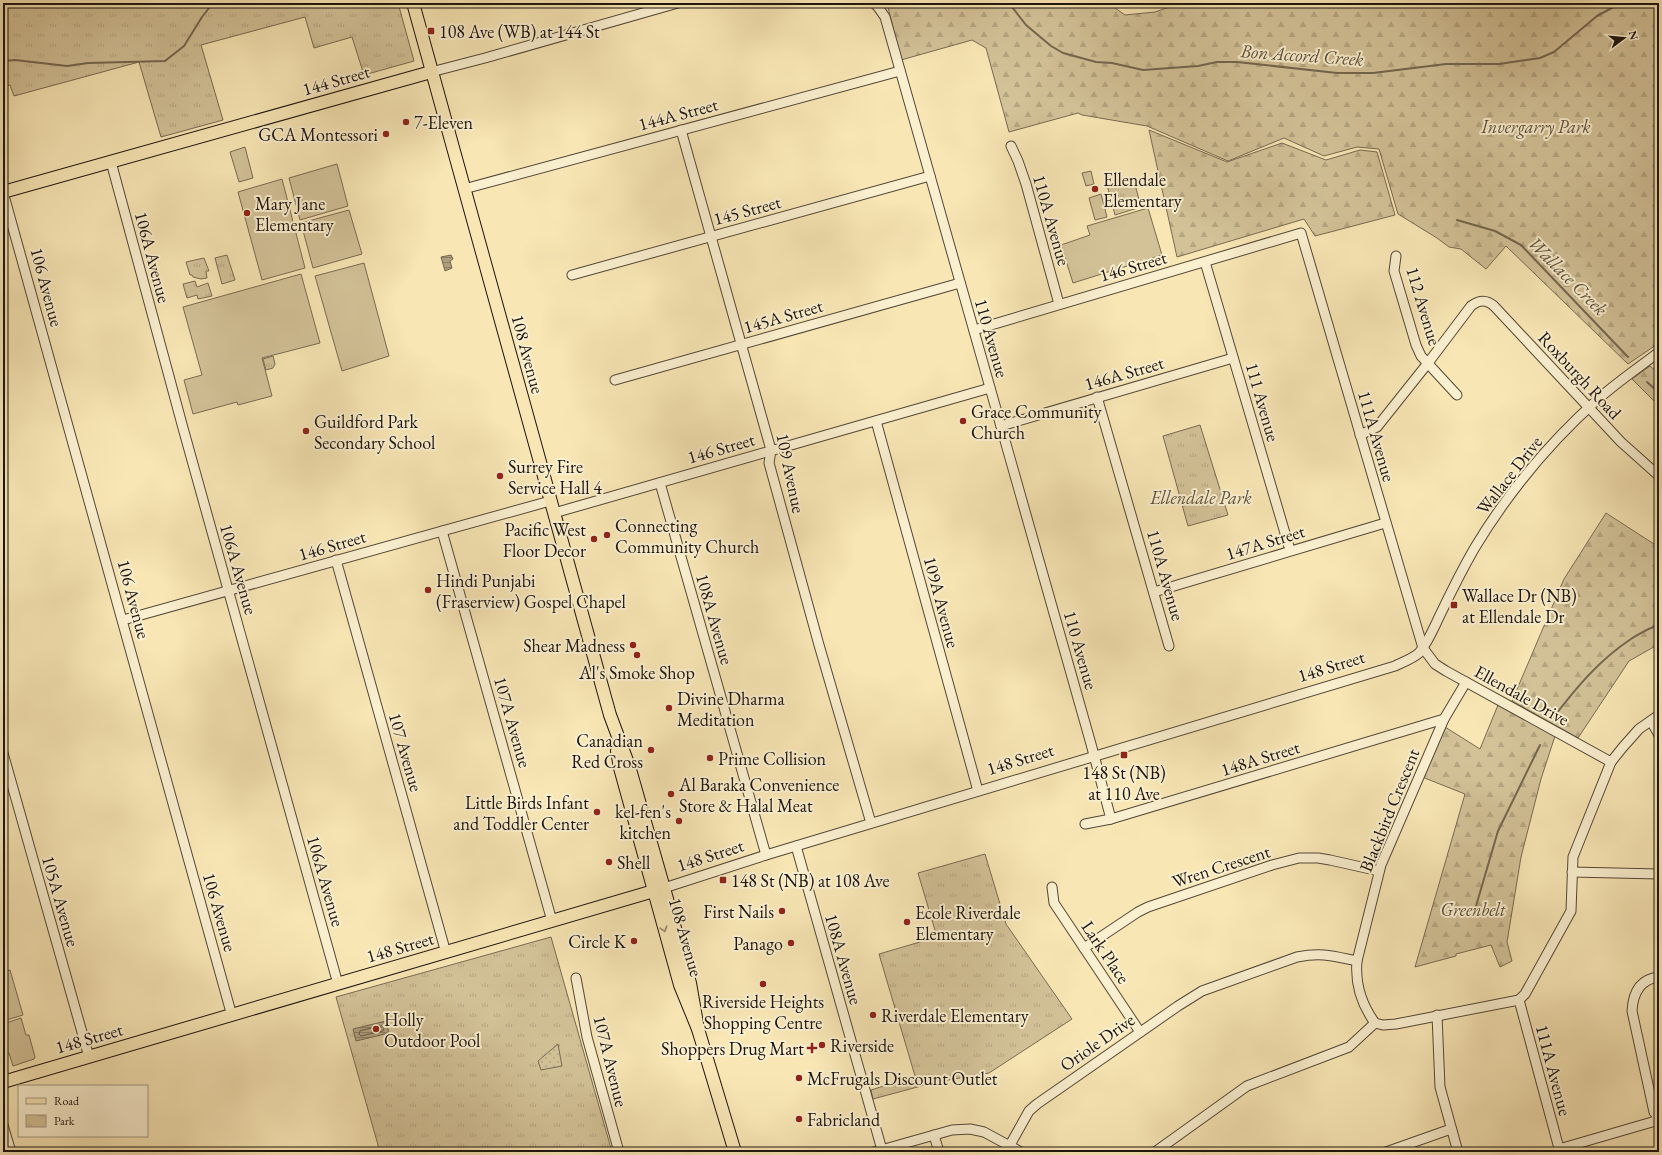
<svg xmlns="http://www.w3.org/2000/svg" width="1662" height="1155" viewBox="0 0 1662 1155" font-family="'EB Garamond',serif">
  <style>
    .grass { fill: #d3c298; stroke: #786b52 }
    .forest { fill: url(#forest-firs); stroke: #786b52 }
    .park { fill: url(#park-tufts); stroke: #786b52 }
    .garden { fill: url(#garden-dots); stroke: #786b52 }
    .water { fill: url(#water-rules); stroke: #746750 }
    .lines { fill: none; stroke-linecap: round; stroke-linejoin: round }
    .shore { stroke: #665a44; stroke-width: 1 }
    .stream { stroke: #746750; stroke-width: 2 }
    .minor-casing { stroke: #544837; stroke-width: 11 }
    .major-casing { stroke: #1d140d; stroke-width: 14 }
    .minor { stroke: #faefcf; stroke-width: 9 }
    .major { stroke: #f8e6b5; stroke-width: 12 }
    .oneway { stroke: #958869 }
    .poi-dot { fill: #8f2418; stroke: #faefcf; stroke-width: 1.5 }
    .labels { text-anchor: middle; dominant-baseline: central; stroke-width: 4; stroke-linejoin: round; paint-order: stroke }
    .poi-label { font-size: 18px; fill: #1d140d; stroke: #faefcf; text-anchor: start }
    .street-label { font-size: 18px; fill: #1d140d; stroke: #faefcf }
    .park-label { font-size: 18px; font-style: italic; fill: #5d513e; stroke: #faefcf }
    .water-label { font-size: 19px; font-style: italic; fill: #5e533f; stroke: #faefcf }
  </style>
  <defs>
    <pattern id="forest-firs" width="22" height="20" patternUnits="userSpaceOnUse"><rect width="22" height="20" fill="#d3c298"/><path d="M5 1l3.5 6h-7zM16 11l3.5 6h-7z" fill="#b5a682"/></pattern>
    <pattern id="park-tufts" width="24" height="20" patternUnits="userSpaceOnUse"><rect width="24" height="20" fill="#d3c298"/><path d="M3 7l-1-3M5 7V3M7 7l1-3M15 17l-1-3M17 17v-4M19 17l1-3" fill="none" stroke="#b5a682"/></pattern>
    <pattern id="garden-dots" width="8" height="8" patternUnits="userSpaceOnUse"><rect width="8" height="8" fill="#d3c298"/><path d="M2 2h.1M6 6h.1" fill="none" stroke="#b5a682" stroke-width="1.8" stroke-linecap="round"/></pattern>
    <pattern id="water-rules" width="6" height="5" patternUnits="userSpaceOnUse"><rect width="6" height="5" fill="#ae9f7c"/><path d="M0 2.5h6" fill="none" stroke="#8d8064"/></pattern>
  </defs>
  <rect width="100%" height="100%" fill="#f8e6b5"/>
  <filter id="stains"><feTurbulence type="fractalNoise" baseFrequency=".005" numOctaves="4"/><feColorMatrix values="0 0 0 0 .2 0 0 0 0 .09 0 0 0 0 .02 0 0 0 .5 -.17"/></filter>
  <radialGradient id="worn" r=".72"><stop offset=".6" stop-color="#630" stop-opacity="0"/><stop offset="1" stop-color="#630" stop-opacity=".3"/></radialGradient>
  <g class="grass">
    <polygon points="245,147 253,178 239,182 230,152"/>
    <polygon points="337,164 348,206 300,220 289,178"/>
    <polygon points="282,179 305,268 262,280 238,192"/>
    <polygon points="1101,194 1107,217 1095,220 1089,198"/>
    <polygon points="1148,208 1162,255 1073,283 1061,245 1090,235 1087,226"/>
    <polygon points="349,210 362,254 313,268 301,223"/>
    <polygon points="364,263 389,356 342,371 315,276"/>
    <polygon points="301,274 320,343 262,358 272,396 238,405 237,402 193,414 184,380 202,375 183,307"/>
    <polygon points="10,970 23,1015 3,1021 3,972"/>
    <polygon points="21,1018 26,1035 29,1035 35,1057 34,1059 13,1066 9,1053 3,1055 3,1024"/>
  </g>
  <g class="forest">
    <polygon points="887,3 1108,3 1125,15 1155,12 1172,6 1173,3 1659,3 1659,343 1628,364 1506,246 1486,269 1461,249 1449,247 1437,238 1398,214 1379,149 1357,147 1324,156 1284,138 1228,161 1147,126 1082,115 1078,113 1009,132 986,48 972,40 901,60"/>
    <polygon points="1149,130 1227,162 1282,143 1326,160 1360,150 1377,152 1395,215 1315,236 1304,219 1177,257"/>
    <polygon points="1650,366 1659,374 1659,406 1632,379"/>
    <polygon points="1606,513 1654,544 1659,545 1659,644 1629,661 1578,738 1512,701 1564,579"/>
    <polygon points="1498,705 1555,736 1541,779 1521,857 1507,942 1512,961 1500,967 1491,945 1456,954 1456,956 1415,967 1465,794 1422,777 1445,727 1480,749"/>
  </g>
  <g class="park">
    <polygon points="3,3 398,3 414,61 364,75 352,37 314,48 305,17 201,45 223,120 161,137 139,62 14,96 10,85 3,87"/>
    <polygon points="1091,171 1094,184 1086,186 1082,173"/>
    <polygon points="1133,177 1141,207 1115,215 1107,185"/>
    <polygon points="227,255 235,280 222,284 215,258"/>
    <polygon points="204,258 209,271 206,271 207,278 201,279 193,277 192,275 190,275 186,262"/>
    <polygon points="195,281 197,287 208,283 212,296 198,299 197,295 187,298 183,284"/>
    <polygon points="273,356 275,364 273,368 266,370 263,359"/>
    <polygon points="1200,425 1228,515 1188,526 1163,436"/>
    <polygon points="985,854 1006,924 1072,1019 989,1073 936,1082 873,1099 871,1090 915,1076 879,954 937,937 918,873"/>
    <polygon points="551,937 612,1152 380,1152 336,997"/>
  </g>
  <polygon class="garden" points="558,1044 562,1066 541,1070 538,1061"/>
  <g class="water">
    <polygon points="451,255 453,259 450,261 452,268 445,271 441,257"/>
    <polygon points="386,1021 389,1033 356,1041 353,1029"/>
  </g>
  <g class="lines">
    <polygon class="shore" points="382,1026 384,1028 383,1031 361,1036 359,1034 360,1031"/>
    <g class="stream">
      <polyline points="1009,3 1026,25 1051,46 1063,53 1096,62 1112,63 1143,70 1198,66 1217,62 1237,62 1337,73 1373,73 1446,64 1499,64 1540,58 1554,52 1597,16 1621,3"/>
      <polyline points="3,61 15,60 67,66 88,63 165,61 184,46 202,17 213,3"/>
      <polyline points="1457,220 1495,231 1521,245 1628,357"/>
      <polyline points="1647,382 1659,393"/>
      <path d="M1553,718C1576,688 1599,660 1631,639C1641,633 1648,628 1659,625"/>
      <polyline points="1476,906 1498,831 1540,745"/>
    </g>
    <defs>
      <g id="minor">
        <polyline points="874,3 878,7 885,17 1091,744 1111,819"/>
        <polyline points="431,72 485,58 678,3"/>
        <polyline points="681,130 771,450 769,463 819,645 871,823"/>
        <polyline points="1011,146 1018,161 1026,184 1059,304"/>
        <polyline points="111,162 183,428 338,984"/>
        <polyline points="464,189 900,71"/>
        <polyline points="3,192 232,1016"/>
        <polyline points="1396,256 1394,271 1416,345 1421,356 1457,395"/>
        <polyline points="1205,262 1290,550"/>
        <polyline points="572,275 930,176"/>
        <polyline points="974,330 1301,233 1423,648 1435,664 1446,671 1611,762"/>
        <polyline points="615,380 960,283"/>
        <polyline points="1097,397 1169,646"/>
        <polyline points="876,421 978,791"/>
        <polyline points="1001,426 1233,358"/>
        <path d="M1360,435L1377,427L1428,363L1471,306C1479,300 1486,299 1494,306L1621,442L1659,476"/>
        <polyline points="660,483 766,855"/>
        <path d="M554,513C699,470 845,431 990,388"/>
        <polyline points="442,531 552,921"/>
        <polyline points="336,560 446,953"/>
        <polyline points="1154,592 1385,523"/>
        <polyline points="123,620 550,501"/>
        <polyline points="1651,721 1659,735"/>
        <polyline points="3,753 89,1057"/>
        <polyline points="1085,824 1111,819 1444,719"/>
        <polyline points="796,846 882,1150"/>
        <polyline points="1572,872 1659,874"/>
        <polyline points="1052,887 1054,903 1140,1032"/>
        <path d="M664,888L766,855L1395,666C1403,662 1412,659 1419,653C1429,641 1434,627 1441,613C1451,592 1462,570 1474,549C1507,494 1549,443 1597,400C1616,383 1638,368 1659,352"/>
        <polyline points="1084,948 1138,912 1148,907 1272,865 1299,858 1318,858 1330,860 1379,871"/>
        <path d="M1659,977C1640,979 1633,993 1632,1011L1654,1112L1659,1118"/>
        <polyline points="576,978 587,1037 619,1152"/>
        <polyline points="1519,1000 1525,994 1571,911 1573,857 1611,762 1623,747 1639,729 1659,715"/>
        <polyline points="1519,1000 1560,1152"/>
        <polyline points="1437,1015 1440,1087 1458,1152"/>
        <path d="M1375,1023C1361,1004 1355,984 1357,961L1381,865L1444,719L1466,682"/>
        <polyline points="1375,1023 1383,1025 1396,1024 1519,1000"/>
        <polyline points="3,1125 11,1152"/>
        <polyline points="934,1135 939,1152"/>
        <path d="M1010,1145L1029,1111L1037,1104L1178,1006L1202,991L1297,957C1322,952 1333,956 1357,961"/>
        <polyline points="1559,1149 1659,1120"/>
        <polyline points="874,1152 952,1130 970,1129 984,1132 1021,1152"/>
        <polyline points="1155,1152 1247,1086 1349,1047 1375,1023"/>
        <polyline points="1386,1152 1451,1129"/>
      </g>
      <g id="major">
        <polyline points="413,3 610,715 629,766 667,899 690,983 698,1029"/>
        <polyline points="3,192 431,72"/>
        <polyline points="617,751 620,768 680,985 698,1029 735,1152"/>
        <polyline points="3,1082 664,888"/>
      </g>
    </defs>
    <use href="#minor" class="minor-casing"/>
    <use href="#major" class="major-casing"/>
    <use href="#minor" class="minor"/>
    <use href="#major" class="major"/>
  </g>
  <defs><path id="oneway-chevron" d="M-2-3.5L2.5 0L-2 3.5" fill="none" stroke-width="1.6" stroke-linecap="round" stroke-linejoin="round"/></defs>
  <use class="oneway" href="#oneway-chevron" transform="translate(664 929) rotate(74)"/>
  <g class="poi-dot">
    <rect x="427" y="27" width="8" height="8" rx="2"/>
    <circle cx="406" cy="122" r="4"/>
    <circle cx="386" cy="134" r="4"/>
    <circle cx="1095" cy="189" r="4"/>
    <circle cx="247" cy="213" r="4"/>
    <circle cx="963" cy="421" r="4"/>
    <circle cx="306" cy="431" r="4"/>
    <circle cx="500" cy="476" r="4"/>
    <circle cx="607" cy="535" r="4"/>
    <circle cx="594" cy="539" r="4"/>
    <circle cx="428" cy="590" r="4"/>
    <rect x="1450" y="601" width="8" height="8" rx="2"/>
    <circle cx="633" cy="645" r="4"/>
    <circle cx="637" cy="655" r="4"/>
    <circle cx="669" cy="708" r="4"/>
    <circle cx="651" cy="750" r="4"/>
    <rect x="1120" y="751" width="8" height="8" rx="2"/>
    <circle cx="710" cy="758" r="4"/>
    <circle cx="671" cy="794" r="4"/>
    <circle cx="597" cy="812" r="4"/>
    <circle cx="679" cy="821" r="4"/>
    <circle cx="609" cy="862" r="4"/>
    <rect x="719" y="876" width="8" height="8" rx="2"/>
    <circle cx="782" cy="911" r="4"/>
    <circle cx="907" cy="922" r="4"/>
    <circle cx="634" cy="941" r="4"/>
    <circle cx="791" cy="943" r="4"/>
    <circle cx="763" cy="984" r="4"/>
    <circle cx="873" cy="1015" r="4"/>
    <circle cx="376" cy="1029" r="4"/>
    <circle cx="822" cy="1045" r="4"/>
    <path d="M810 1042h4v4h4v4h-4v4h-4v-4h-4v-4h4z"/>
    <circle cx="799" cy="1078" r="4"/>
    <circle cx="799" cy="1119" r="4"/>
  </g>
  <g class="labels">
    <g class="poi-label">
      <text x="439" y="31">108 Ave (WB) at 144 St</text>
      <text x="414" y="122">7-Eleven</text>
      <text x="378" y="134" text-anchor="end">GCA Montessori</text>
      <text x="1103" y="179">Ellendale<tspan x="1103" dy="21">Elementary</tspan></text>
      <text x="255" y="203">Mary Jane<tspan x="255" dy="21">Elementary</tspan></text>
      <text x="971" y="411">Grace Community<tspan x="971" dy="21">Church</tspan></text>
      <text x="314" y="421">Guildford Park<tspan x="314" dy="21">Secondary School</tspan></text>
      <text x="508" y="466">Surrey Fire<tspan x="508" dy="21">Service Hall 4</tspan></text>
      <text x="615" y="525">Connecting<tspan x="615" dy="21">Community Church</tspan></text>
      <text x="586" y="529" text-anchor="end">Pacific West<tspan x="586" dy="21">Floor Decor</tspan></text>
      <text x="436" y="580">Hindi Punjabi<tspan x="436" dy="21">(Fraserview) Gospel Chapel</tspan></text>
      <text x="1462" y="595">Wallace Dr (NB)<tspan x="1462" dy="21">at Ellendale Dr</tspan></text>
      <text x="625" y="645" text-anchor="end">Shear Madness</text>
      <text x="637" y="672" text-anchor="middle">Al's Smoke Shop</text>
      <text x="677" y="698">Divine Dharma<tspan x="677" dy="21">Meditation</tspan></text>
      <text x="643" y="740" text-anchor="end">Canadian<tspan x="643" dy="21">Red Cross</tspan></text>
      <text x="718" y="758">Prime Collision</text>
      <text x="1124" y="772" text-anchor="middle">148 St (NB)<tspan x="1124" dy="21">at 110 Ave</tspan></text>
      <text x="679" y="784">Al Baraka Convenience<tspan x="679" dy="21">Store &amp; Halal Meat</tspan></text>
      <text x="589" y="802" text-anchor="end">Little Birds Infant<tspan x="589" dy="21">and Toddler Center</tspan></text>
      <text x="671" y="811" text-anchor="end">kel-fen's<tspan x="671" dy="21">kitchen</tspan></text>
      <text x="617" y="862">Shell</text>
      <text x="731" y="880">148 St (NB) at 108 Ave</text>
      <text x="774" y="911" text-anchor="end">First Nails</text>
      <text x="915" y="912">Ecole Riverdale<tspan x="915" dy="21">Elementary</tspan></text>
      <text x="626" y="941" text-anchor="end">Circle K</text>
      <text x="783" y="943" text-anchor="end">Panago</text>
      <text x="763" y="1001" text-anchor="middle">Riverside Heights<tspan x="763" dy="21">Shopping Centre</tspan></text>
      <text x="881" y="1015">Riverdale Elementary</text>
      <text x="384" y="1019">Holly<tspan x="384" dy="21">Outdoor Pool</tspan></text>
      <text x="830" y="1045">Riverside</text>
      <text x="804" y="1048" text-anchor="end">Shoppers Drug Mart</text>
      <text x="807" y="1078">McFrugals Discount Outlet</text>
      <text x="807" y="1119">Fabricland</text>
    </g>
    <g class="street-label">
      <text transform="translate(336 80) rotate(-16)">144 Street</text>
      <text transform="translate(678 114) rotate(-15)">144A Street</text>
      <text transform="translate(747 210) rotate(-15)">145 Street</text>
      <text transform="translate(1052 220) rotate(74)">110A Avenue</text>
      <text transform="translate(153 257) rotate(75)">106A Avenue</text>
      <text transform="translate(1133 266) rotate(-16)">146 Street</text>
      <text transform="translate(47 287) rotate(75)">106 Avenue</text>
      <text transform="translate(1424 306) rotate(73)">112 Avenue</text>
      <text transform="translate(783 316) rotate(-16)">145A Street</text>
      <text transform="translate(992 338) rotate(74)">110 Avenue</text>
      <text transform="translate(528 354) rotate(75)">108 Avenue</text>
      <text transform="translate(1124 373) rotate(-16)">146A Street</text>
      <text transform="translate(1580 375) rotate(47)">Roxburgh Road</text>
      <text transform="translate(1263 402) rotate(74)">111 Avenue</text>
      <text transform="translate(1377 436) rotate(74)">111A Avenue</text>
      <text transform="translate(721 448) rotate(-16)">146 Street</text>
      <text transform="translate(791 473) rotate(78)">109 Avenue</text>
      <text transform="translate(1509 475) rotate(-52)">Wallace Drive</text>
      <text transform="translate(1265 542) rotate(-17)">147A Street</text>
      <text transform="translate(332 545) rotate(-16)">146 Street</text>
      <text transform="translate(239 569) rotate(74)">106A Avenue</text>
      <text transform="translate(1166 575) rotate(74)">110A Avenue</text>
      <text transform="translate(134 599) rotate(75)">106 Avenue</text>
      <text transform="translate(942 602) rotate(75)">109A Avenue</text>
      <text transform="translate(715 619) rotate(74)">108A Avenue</text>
      <text transform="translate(1081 650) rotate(74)">110 Avenue</text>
      <text transform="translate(1331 666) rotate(-17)">148 Street</text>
      <text transform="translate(1522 695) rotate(29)">Ellendale Drive</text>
      <text transform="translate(513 722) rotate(74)">107A Avenue</text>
      <text transform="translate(406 752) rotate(74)">107 Avenue</text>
      <text transform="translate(1260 758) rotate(-17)">148A Street</text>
      <text transform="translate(1020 759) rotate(-17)">148 Street</text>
      <text transform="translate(1389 810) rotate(-68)">Blackbird Crescent</text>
      <text transform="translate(710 855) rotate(-18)">148 Street</text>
      <text transform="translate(1221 866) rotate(-18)">Wren Crescent</text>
      <text transform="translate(326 881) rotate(74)">106A Avenue</text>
      <text transform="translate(61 901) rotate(74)">105A Avenue</text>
      <text transform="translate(220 912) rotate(74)">106 Avenue</text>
      <text transform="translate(686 937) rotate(74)">108 Avenue</text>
      <text transform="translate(400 947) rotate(-16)">148 Street</text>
      <text transform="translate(1106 952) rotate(56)">Lark Place</text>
      <text transform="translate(844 959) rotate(74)">108A Avenue</text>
      <text transform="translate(89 1038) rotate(-16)">148 Street</text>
      <text transform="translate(1097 1042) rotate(-35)">Oriole Drive</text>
      <text transform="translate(611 1061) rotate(76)">107A Avenue</text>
      <text transform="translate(1554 1070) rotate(75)">111A Avenue</text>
    </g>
    <g class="park-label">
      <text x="1536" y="126">Invergarry Park</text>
      <text x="1201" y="497">Ellendale Park</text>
      <text x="1473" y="909">Greenbelt</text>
    </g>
    <g class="water-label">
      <text transform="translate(1302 55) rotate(4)">Bon Accord Creek</text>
      <text transform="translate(1568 276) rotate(45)">Wallace Creek</text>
    </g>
  </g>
  <rect width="1662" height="1155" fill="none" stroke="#f8e6b5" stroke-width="16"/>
  <rect x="4" y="4" width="1654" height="1147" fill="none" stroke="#1d140d" stroke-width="2"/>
  <rect x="8" y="8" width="1646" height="1139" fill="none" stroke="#1d140d"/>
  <rect x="18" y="1085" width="130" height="52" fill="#faefcf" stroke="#a29781"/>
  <rect x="26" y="1098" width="20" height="6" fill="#f8e6b5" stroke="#a29781"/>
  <text x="54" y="1105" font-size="12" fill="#1d140d">Road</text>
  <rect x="26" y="1115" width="20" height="12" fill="url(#park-tufts)" stroke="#a29781"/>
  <text x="54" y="1125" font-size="12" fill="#1d140d">Park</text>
  <g transform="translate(1624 38) rotate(74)" stroke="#faefcf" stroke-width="3" paint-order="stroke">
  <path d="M0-3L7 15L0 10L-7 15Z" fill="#1d140d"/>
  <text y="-6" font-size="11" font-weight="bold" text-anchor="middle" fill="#1d140d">N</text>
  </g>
  <rect width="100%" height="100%" filter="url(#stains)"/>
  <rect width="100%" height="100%" fill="url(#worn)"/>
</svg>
